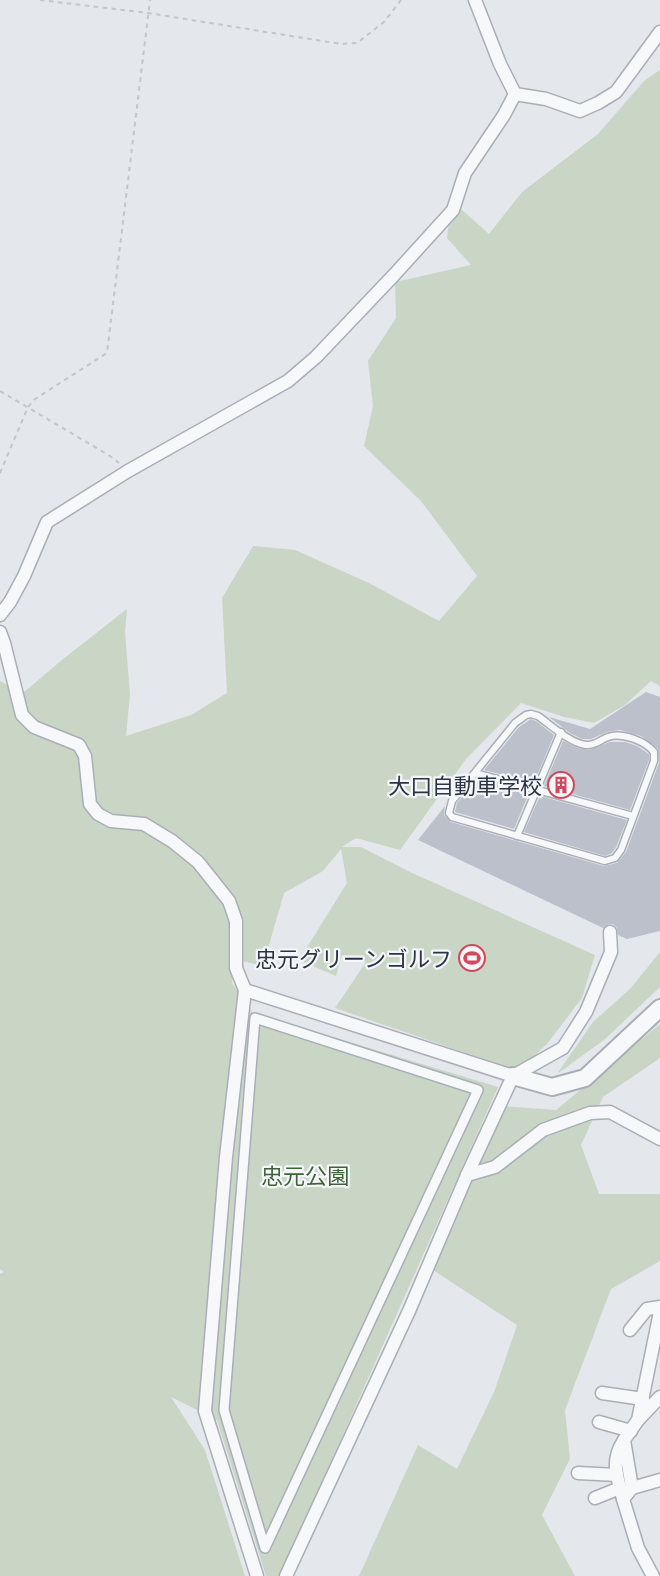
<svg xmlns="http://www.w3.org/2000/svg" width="660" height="1576" viewBox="0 0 660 1576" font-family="Commissioner,'Noto Sans JP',sans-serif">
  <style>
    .green { fill: #c9d6c5 }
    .building { fill: #bbc0ca }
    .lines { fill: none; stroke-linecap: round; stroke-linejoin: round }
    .service-casing { stroke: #a9aeb7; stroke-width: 9 }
    .pedestrian-casing { stroke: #a9aeb7; stroke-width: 12 }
    .minor-casing { stroke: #a9aeb7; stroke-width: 15 }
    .tertiary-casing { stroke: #a9aeb7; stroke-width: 20 }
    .path { stroke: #c2c5cb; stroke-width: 2; stroke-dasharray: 4.5 4.5; stroke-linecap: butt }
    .service { stroke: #f7f8fa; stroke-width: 6 }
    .pedestrian { stroke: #f7f8fa; stroke-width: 9 }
    .minor { stroke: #f7f8fa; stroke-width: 12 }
    .tertiary { stroke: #f7f8fa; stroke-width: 16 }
    .labels { text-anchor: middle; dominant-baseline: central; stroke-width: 4.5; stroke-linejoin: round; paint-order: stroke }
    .poi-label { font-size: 22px; fill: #2b3445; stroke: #f4f6f9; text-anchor: end }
    .park-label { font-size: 22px; fill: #3f6138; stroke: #f4f6f9 }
  </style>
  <rect width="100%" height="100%" fill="#e4e7ec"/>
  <g class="green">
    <polygon points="660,70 660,686 651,681 625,705 594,723 564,717 521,703 466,759 400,850 356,838 342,847 361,847 410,872 595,955 582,998 547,1044 518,1071 335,1008 366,962 342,955 336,976 299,960 347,883 341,849 323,871 284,893 263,966 234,959 232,983 253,1013 498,1087 280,1576 266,1576 217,1420 171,1397 205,1450 245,1576 0,1576 0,1274 4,1272 0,1269 0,681 23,693 63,659 127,609 125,632 130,694 126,736 191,715 227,693 222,598 253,546 295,550 369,583 439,621 477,576 421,501 364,446 373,406 368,361 396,318 395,282 471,265 447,238 452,201 489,234 522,192 598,134 644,81"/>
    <polygon points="660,952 660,987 604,1040 557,1074 593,1022 630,989"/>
    <polygon points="660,1024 660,1058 603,1097 581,1145 599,1194 660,1194 660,1261 611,1289 565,1410 570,1459 542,1515 575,1576 359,1576 418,1445 457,1469 494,1392 517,1325 433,1270 503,1106 556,1110"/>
  </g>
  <g class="building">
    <polygon points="646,692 660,697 660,931 627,939 618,935 617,928 613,924 609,924 603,928 418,840 445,806 444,815 451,822 604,866 617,863 626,852 659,763 658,749 641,736 620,730 607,732 591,739 582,739 570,733 549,717 590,729"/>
    <polygon points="531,719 536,721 554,735 534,783 484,770 519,727"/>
    <polygon points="563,741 578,748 589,750 610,742 625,742 637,746 649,754 649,760 630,810 544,786"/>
    <polygon points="477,779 529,793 514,829 455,812 457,803"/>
    <polygon points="540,796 627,820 616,847 612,853 605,856 524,832"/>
  </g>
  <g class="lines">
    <defs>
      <g id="service">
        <path d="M531,714L538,716C552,726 570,743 586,745C595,746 600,740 608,737C622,732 645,741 654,752V761L621,850L615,858L605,861L452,817L449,813L452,801L515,723L526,715Z"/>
        <polyline points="475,773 633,816"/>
        <polyline points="517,836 561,732"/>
      </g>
      <polygon id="pedestrian" points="255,1018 478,1090 265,1548 224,1410"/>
      <g id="minor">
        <polyline points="475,0 500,64 515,94"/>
        <polyline points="515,94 546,99 580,111 598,103 616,92 660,32"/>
        <polyline points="0,615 10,602 24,576 47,522 128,471 288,381 316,357 394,275 453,210 465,173 504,115 515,94"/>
        <polyline points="0,632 4,643 22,715 34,727 79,745 85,756 90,804 98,814 111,821 144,824 172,841 198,862 229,901 236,921 236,968 245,990 226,1157 205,1411 257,1576"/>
        <polyline points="245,990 513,1076"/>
        <polyline points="467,1175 495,1167 543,1130 590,1113 610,1112 660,1139"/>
        <polyline points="630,1330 647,1309 660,1307"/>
        <polyline points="602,1393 643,1399"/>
        <polyline points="638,1420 660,1397"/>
        <polyline points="599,1422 631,1431"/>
        <polyline points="578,1473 617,1475"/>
        <polyline points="632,1488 660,1480"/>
        <polyline points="595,1498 620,1488"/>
        <path d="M623,1499C617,1476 610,1461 624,1440"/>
        <polyline points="286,1576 409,1311 467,1175 513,1076 563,1048 586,1012 611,952 610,932"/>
        <polyline points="653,1576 638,1548 623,1499 632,1488 624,1440 638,1420 660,1312"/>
      </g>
      <polyline id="tertiary" points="513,1076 552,1087 585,1078 660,1008"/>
    </defs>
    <use href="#service" class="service-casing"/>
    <use href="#pedestrian" class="pedestrian-casing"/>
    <use href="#minor" class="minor-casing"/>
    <use href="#tertiary" class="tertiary-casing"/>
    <g class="path">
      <polyline points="40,0 148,13 341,44 357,43 384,22 401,0"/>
      <polyline points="0,391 110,456 119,463"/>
      <polyline points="0,473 28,407 35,399 107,353 150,0"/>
    </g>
    <use href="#service" class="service"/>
    <use href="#pedestrian" class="pedestrian"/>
    <use href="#minor" class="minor"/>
    <use href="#tertiary" class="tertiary"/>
  </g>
  <defs>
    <symbol id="building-ring" viewBox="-11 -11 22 22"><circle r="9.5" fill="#f4f6f9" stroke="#d1495b" stroke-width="1.5"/><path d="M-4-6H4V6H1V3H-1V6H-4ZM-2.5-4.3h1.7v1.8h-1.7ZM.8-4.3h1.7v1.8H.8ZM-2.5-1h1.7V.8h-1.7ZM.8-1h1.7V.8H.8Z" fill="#d1495b"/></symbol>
    <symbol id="stadium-ring" viewBox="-11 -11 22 22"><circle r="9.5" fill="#f4f6f9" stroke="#d1495b" stroke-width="1.5"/><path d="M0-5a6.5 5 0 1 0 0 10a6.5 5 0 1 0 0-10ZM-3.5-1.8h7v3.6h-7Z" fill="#d1495b"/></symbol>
  </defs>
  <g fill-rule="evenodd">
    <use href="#building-ring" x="546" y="770" width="30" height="30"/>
    <use href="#stadium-ring" x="457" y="943" width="30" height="30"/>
  </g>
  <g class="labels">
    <g class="poi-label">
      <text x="542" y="785">大口自動車学校</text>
      <text x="452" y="958">忠元グリーンゴルフ</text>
    </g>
    <g class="park-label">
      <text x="305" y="1175">忠元公園</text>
    </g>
  </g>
</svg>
